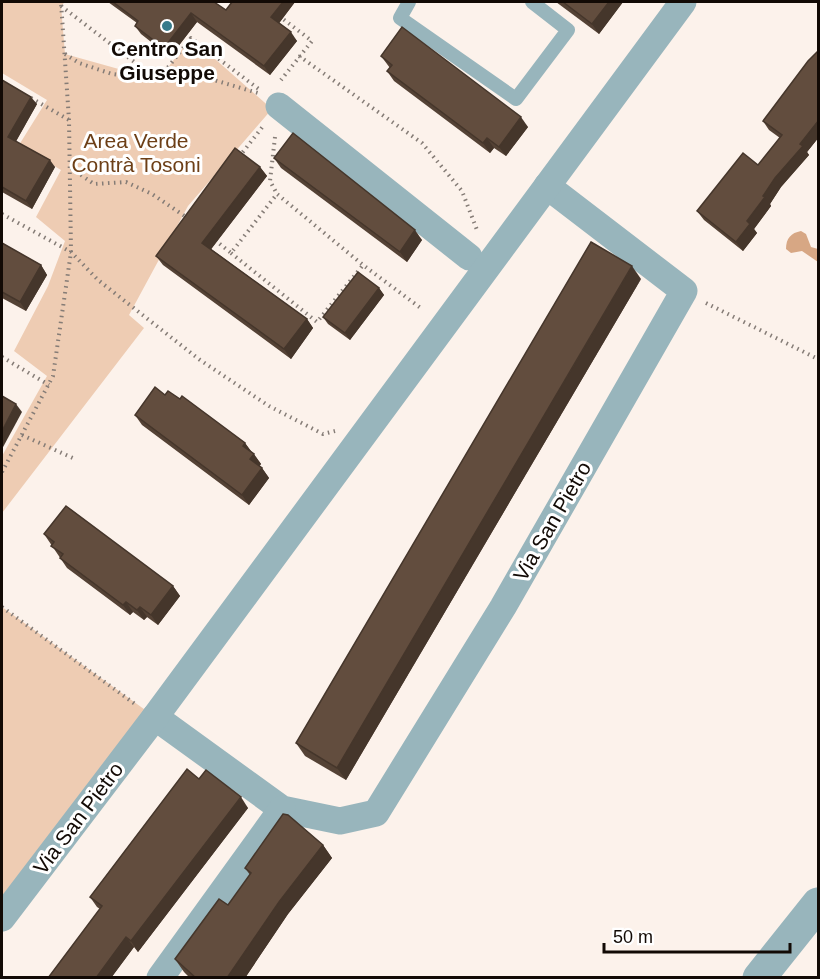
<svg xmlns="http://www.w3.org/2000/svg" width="820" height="979" viewBox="0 0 820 979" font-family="Helvetica,sans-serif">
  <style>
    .green { fill: #eeccb3 }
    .water { fill: #d7a784 }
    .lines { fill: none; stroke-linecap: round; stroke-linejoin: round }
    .path { stroke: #857c76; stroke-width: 4; stroke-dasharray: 1.5 4.5; stroke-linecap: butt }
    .service { stroke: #98b5bc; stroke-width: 14 }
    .minor { stroke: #98b5bc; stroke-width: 27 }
    .tertiary { stroke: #98b5bc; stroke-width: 33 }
    .wall { fill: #544235 }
    .shaded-wall { fill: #45362b }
    .building { fill: #624d3e; stroke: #45362b; stroke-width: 1.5 }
    .poi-dot { fill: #377b8b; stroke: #fff; stroke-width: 2 }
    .labels { text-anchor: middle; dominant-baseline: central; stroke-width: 6; stroke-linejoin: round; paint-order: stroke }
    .poi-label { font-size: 21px; font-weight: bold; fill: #120a05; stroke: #fff }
    .park-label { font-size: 21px; fill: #6d3f17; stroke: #fff }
    .street-label { font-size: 21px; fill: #120a05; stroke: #fff }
  </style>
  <rect width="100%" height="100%" fill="#fcf2eb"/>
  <g class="green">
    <polygon points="2,2 65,2 61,6 65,54 158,80 191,38 272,109 188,206 129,315 144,328 2,513 2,456 47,376 14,351 48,286 65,241 36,217 61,170 19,145 47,100 2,73"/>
    <polygon points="2,607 155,717 2,918"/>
  </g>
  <path class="water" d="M801,231L806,234L811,247L818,249V262L802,251L791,253L786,249C786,238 791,233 801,231Z"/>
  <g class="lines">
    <g class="path">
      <polyline points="61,6 158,80 191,38 260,90"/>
      <polyline points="279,16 312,41 281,80"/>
      <polyline points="65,54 79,63 112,74 158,80 207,78 258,93"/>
      <polyline points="299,56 422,143 462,191 477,230"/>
      <polyline points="31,98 69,120"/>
      <polyline points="275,137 270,181 277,194"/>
      <polyline points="239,157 264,125"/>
      <polyline points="71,168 94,184 126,182 152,194 189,219"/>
      <polyline points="2,214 71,252 98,280 200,360 269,406 323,434 335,431"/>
      <polyline points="215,240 231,253 277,194 363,265 422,309"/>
      <polyline points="231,253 317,322 363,265"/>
      <polyline points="706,303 818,359"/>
      <polyline points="2,357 49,385"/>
      <polyline points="22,435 75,459"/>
      <polyline points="2,472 53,376 71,252 69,120 61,2"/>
      <polyline points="2,607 135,704"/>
    </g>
    <polyline class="service" points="409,2 400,18 516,99 568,30 532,2"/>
    <g class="minor">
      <polyline points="279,106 469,257"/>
      <polyline points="155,717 282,809 340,821 376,813 503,607 684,291 547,186"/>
      <polyline points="2,918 155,717 683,2"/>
      <polyline points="160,978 282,809"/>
    </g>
    <polyline class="tertiary" points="759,978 818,904"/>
  </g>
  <g class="wall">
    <polygon points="108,2 214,2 226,10 232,2 295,2 279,23 297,41 270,75 197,22 170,57 141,34 135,26 137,23"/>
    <polygon points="556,2 623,2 599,34"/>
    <polygon points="819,50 819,137 807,152 809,155 781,187 770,204 771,206 754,229 757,233 743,251 704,220 697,211 758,165 780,138 769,130 763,121"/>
    <polygon points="381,56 528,127 506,156 494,148 490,153 394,81 387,71 390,68"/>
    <polygon points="2,80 37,104 16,141 55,167 32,209 2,192"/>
    <polygon points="274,158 422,240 407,262 281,168"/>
    <polygon points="260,167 267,176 211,249 307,319 313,328 291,359 163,265 156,256"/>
    <polygon points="2,243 41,265 47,275 26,311 2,298"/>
    <polygon points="641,279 346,780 305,756 296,743"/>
    <polygon points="379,288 384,295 350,340 328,324 323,317"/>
    <polygon points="180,399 245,443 261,464 259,466 262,468 269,478 249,505 142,425 135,415"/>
    <polygon points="44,534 173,586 180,596 158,625 147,617 144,620 133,612 130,615 67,568"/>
    <polygon points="199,779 248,808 138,952 134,947 111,978 48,978 100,909 97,907 90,897"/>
    <polygon points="323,845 332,858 288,914 245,978 190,978 184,972 175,959 228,905 250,875 245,868"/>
  </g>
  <g class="shaded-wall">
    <polygon points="283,2 295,2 277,26 271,17"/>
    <polygon points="609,2 623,2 599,34 592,24"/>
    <polygon points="191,13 197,22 170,57 164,48"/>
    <polygon points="291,32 297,41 270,75 264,66"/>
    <polygon points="31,97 37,104 14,145 8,137"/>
    <polygon points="521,117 528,127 506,156 499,147"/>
    <polygon points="819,120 819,137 807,152 809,155 781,187 770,204 771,206 754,229 757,233 743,251 736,242 747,221 775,178"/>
    <polygon points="487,138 494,148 490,153 483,143"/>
    <polygon points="50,160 55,167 32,209 26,201"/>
    <polygon points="260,167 267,176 209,252 202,243"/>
    <polygon points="415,230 422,240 407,262 400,252"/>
    <polygon points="41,265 47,275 26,311 20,302"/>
    <polygon points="632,266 641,279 346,780 337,768"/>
    <polygon points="379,288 384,295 350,340 345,333"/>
    <polygon points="307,319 313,328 291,359 284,349"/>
    <polygon points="16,404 22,412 2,449 2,431"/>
    <polygon points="245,443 252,453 243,446"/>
    <polygon points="254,454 261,464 257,469 250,459"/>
    <polygon points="262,468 269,478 249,505 242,495"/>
    <polygon points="173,586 180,596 158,625 151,615"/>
    <polygon points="126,602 133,612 130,615 123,605"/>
    <polygon points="140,607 147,617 144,620 137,610"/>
    <polygon points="241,797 248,808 138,952 131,941"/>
    <polygon points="323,845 332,858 288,914 245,978 227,978 279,902"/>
    <polygon points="126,937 134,947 111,978 96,978"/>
  </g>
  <g class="building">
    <polygon points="113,2 214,2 226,10 232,2 283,2 271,17 291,32 264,66 191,13 164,48 135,26 138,21"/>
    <polygon points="563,2 609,2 592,24"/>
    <polygon points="402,27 521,117 499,147 487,138 483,143 387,71 392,65 381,56"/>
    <polygon points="819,50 819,120 800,144 803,146 775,178 763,196 765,197 747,221 750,224 736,242 697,211 743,153 758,165 782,135 763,121 808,61"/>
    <polygon points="2,80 31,97 8,137 50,160 26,201 2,187"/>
    <polygon points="293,133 415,230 400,252 274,158"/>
    <polygon points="235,148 260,167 202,243 307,319 284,349 156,256"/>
    <polygon points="591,242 632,266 337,768 296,743"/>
    <polygon points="2,243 41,265 20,302 2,292"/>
    <polygon points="358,272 379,288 345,333 323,317"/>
    <polygon points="155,387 165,395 168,391 180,399 182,396 245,443 243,446 254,454 250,459 262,468 242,495 135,415"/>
    <polygon points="2,396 16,404 2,431"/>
    <polygon points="66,506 173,586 151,615 140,607 137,610 126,602 123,605 60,558 63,554 51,546 54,542 44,534"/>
    <polygon points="187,769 199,779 206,770 241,797 131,941 126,937 96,978 48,978 102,906 90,897"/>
    <polygon points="283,814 288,815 323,845 279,902 227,978 196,978 175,959 219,899 228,905 251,873 245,868"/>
  </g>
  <circle class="poi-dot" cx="167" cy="26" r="6"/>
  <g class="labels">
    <g class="poi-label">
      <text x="167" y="48">Centro San<tspan x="167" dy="24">Giuseppe</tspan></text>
    </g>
    <g class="park-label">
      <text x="136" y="140">Area Verde<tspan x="136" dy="24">Contrà Tosoni</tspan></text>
    </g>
    <g class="street-label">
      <text transform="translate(552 521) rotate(-60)">Via San Pietro</text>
      <text transform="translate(78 818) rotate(-53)">Via San Pietro</text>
    </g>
  </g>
  <rect width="820" height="979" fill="none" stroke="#120a05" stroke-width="6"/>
  <path d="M604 943v9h186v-9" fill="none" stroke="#120a05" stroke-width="3"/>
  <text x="613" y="943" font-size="18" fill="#120a05" stroke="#ffffff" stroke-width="4.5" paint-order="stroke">50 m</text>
</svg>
